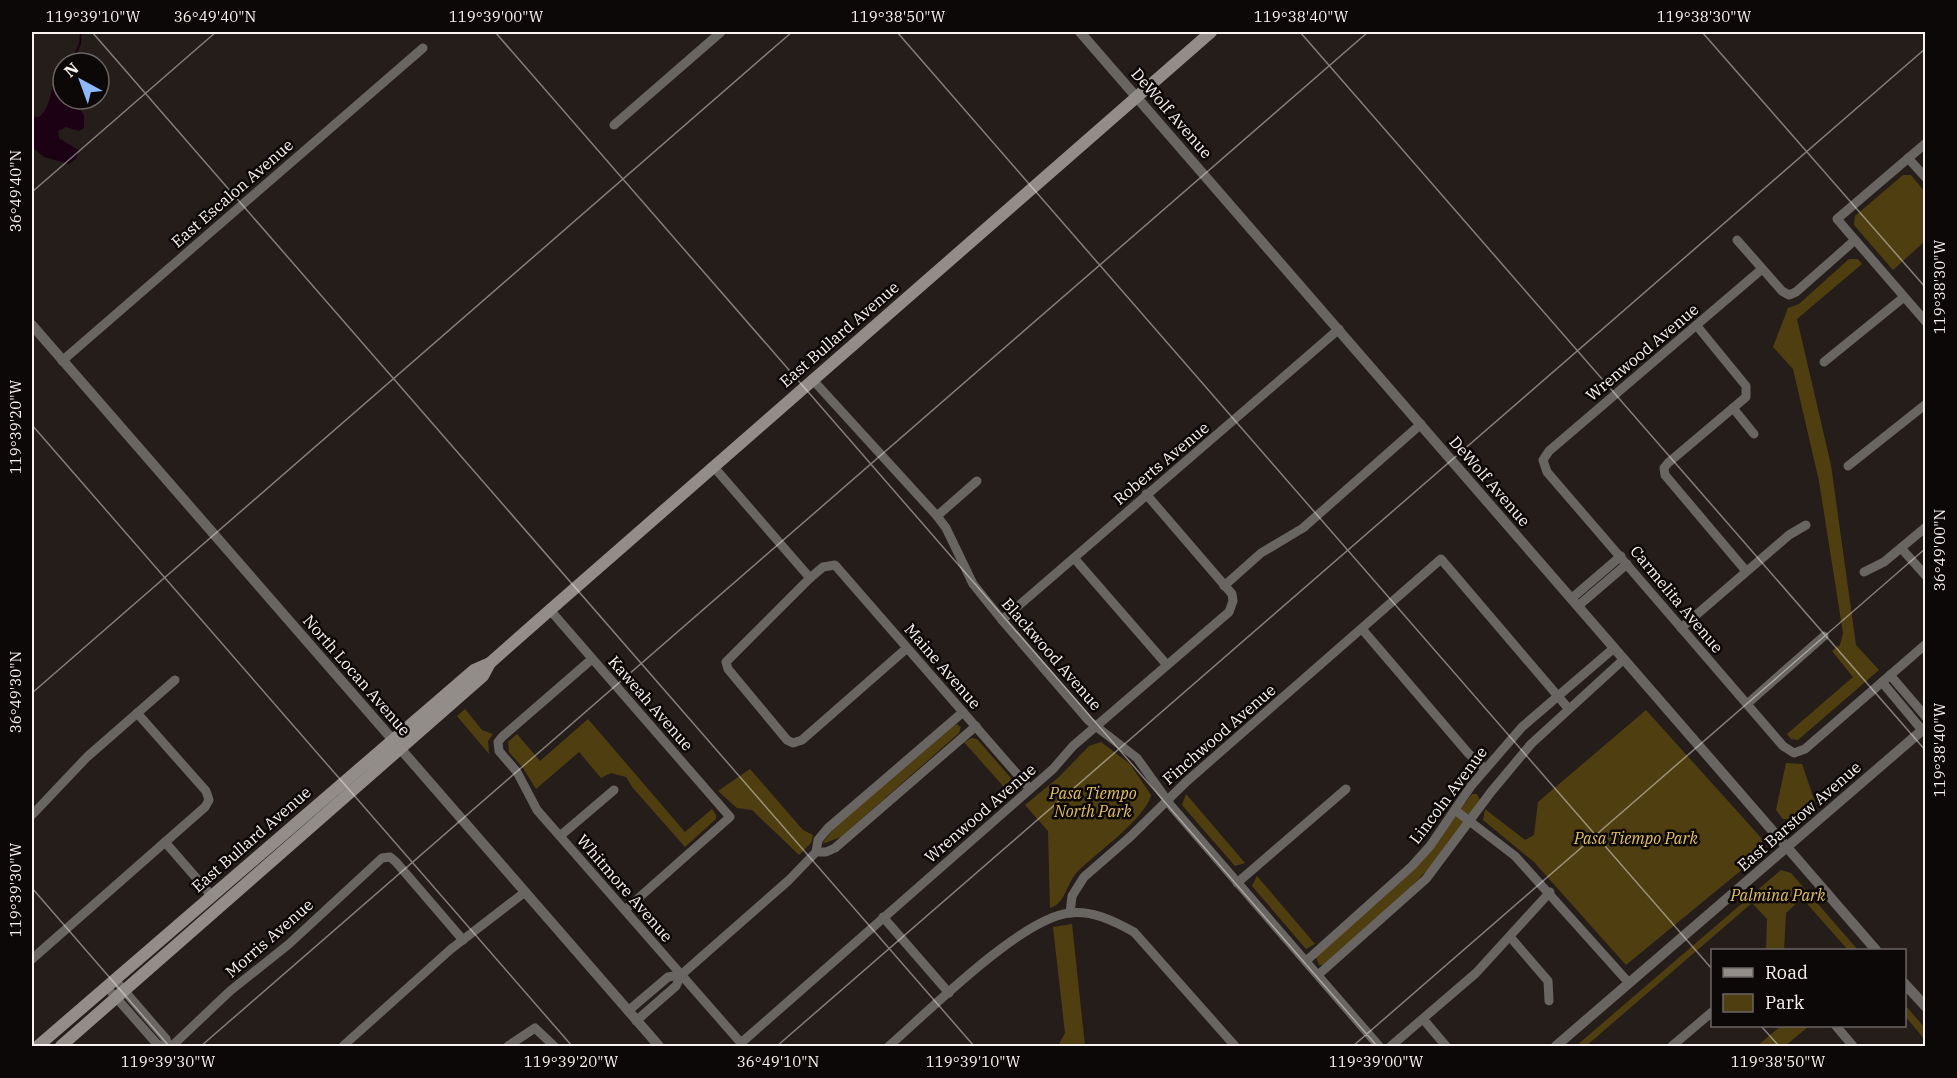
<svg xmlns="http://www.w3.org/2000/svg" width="1957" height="1078" viewBox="0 0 1957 1078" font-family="'IBM Plex Serif',serif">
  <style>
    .green { fill: #4f3f10 }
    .water { fill: #1c0014 }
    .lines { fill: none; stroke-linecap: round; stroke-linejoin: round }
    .stream { stroke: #1c0014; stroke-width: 2 }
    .minor { stroke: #696562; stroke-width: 9 }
    .tertiary { stroke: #696562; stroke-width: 10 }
    .secondary { stroke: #938d89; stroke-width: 12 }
    .ticks { fill: none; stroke: #faf3f2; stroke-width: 1.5; stroke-opacity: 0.45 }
    .labels { text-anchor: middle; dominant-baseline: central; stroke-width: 5; stroke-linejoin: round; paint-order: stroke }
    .street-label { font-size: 16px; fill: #faf3f2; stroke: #0c0807 }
    .park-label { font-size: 16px; font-style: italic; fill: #e3c065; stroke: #0c0807 }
    .neatline { fill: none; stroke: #faf3f2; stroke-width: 2 }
    .ticks-label { font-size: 15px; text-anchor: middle; fill: #faf3f2 }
  </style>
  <rect width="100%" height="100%" fill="#251d1a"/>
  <g class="green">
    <polygon points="1903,175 1911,175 1925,192 1925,241 1893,270 1854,225 1855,216"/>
    <polygon points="1849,259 1858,259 1862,264 1797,319 1831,465 1856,645 1879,670 1798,740 1791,739 1787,734 1853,677 1832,651 1840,645 1843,633 1819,481 1793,369 1773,347 1788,308 1799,304"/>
    <polygon points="465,709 482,730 493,734 488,741 489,754 457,716"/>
    <polygon points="1646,710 1764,841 1761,854 1626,965 1534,862 1483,820 1485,809 1525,840 1534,835 1538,802"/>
    <polygon points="588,719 685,832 712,809 716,815 716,819 685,847 633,788 626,777 611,773 601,778 579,752 536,789 523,768 509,752 508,742 517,734 540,761"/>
    <polygon points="956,724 961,727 959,733 841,837 822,844 833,829"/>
    <polygon points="972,738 977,739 1016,784 1011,795 964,742"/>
    <path d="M1101,742L1130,764L1151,795C1146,818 1095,854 1077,872C1067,883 1065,904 1050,908L1048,831L1025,805L1059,777L1089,746Z"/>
    <polygon points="1786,763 1802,764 1815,802 1794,820 1783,819 1776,810"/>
    <polygon points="750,769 803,830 813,835 811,843 799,855 752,810 737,808 718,791"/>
    <polygon points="1186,794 1245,863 1235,866 1182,805"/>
    <polygon points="1472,794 1477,794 1480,800 1432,865 1410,888 1323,965 1319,965 1316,957 1415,869"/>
    <polygon points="1781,870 1791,873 1858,950 1848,950 1802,898 1786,913 1784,950 1766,950 1767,919 1752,903 1586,1046 1576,1046"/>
    <polygon points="1257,876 1315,944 1306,949 1252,886"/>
    <polygon points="1072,924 1085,1046 1058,1046 1065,1033 1053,927"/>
    <polygon points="1904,1004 1925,1028 1925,1040 1905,1016"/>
    <polygon points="1781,1026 1809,1026 1785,1046 1757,1046"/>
  </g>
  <path class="water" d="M65,61L75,63H63V99H75L84,116V128L79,131L66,127L58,131L59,138L78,150L77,158L69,164L44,157L32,147V117H39C56,103 48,76 65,61Z"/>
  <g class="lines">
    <polyline class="stream" points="71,63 80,44 81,32"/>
    <g class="minor">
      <polyline points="614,125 721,32"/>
      <polyline points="1926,143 1837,219 1926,322"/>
      <polyline points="1908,158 1926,178"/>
      <polyline points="1737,240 1782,291 1789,295 1796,292 1855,240"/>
      <polyline points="1762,269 1549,451 1543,460 1547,472 1783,746 1794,753 1805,749 1926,644"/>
      <polyline points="1697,326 1746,386 1746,397 1668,463 1664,468 1665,475 1746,571"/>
      <polyline points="62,361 423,48"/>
      <polyline points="1824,362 1904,297"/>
      <polyline points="812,379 937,516 946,528 973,584 1002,620 1089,721 1137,758 1172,807 1379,1046"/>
      <polyline points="1733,408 1754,434"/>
      <polyline points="713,466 810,578"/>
      <polyline points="1848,466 1926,404"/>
      <polyline points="937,516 977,481"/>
      <polyline points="1901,548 1926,576"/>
      <polyline points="1074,558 1167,665"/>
      <polyline points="1864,572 1884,562 1926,527"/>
      <polyline points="1224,586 1261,553 1303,528 1421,424"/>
      <polyline points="1572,598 1621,556"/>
      <polyline points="1578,606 1627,564"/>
      <polyline points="550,610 730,817 625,910"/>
      <polyline points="1002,620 1339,329"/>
      <polyline points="1681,628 1789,535 1806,525"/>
      <polyline points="1362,629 1468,753 1485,769"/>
      <polyline points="907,648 802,740 793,743 787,740 728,669 726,662 810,578 823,567 835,565 1030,789"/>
      <polyline points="592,659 502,737 498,742 499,751 517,772 537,810 741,1043 1053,769 1073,746 1229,612 1233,601 1232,594 1146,494"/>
      <polyline points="1890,675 1926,717"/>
      <polyline points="1882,682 1922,730"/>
      <polyline points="1747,704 1824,636"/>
      <polyline points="1455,810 1515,856 1629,983"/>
      <polyline points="32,815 87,757 175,680"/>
      <polyline points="560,836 614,790"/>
      <polyline points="165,842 211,895"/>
      <polyline points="816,852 826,852 835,848 976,726"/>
      <polyline points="1237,883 1346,789"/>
      <polyline points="1070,913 1072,896 1084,877 1130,837 1186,782 1441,559 1568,708"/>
      <polyline points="883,917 949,993"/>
      <polyline points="1511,938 1548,981 1549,1001"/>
      <polyline points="32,959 205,807 209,800 206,791 137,713"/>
      <polyline points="1306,961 1412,866 1430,846 1471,786 1522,727 1614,648"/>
      <polyline points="1318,975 1426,879 1491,792 1531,744 1624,659"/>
      <polyline points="115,980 166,1039 168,1046"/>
      <polyline points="112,993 157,1044 162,1046"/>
      <polyline points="628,1011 668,977 681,975"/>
      <polyline points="1423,1019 1446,1046"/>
      <polyline points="636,1021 676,986 681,975 789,880 816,852 818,840 828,828 963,712"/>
      <polyline points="1836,1026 1853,1046"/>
      <polyline points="172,1046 230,991 289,944 382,858 390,857 396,862 463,940"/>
      <polyline points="343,1046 451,949 525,892"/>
      <polyline points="508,1046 535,1028 554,1046"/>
      <path d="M889,1046C928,1012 1020,919 1069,913C1092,910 1114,921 1134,932L1235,1046"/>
      <polyline points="1391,1046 1476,973 1550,892"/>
      <polyline points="1672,1046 1712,1012"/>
    </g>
    <g class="tertiary">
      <polyline points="1080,32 1876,950"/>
      <polyline points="32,325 659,1046"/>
      <polyline points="1904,983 1926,1007"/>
      <polyline points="1556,1046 1926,727"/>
    </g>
    <g class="secondary">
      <polyline points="38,1046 474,670 490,663"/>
      <polyline points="61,1046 483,676 490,663 550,610 1211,32"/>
    </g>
  </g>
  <path class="ticks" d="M92,32L974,1046M495,32L1377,1046M897,32L1712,969M1300,32L1926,751M1702,32L1926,288M32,192L216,32M32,425L572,1046M32,693L792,32M32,888L169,1046M1761,1026L1779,1046M201,1046L1368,32M777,1046L1926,48M1353,1046L1926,548"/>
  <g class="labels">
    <g class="street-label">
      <text transform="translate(1172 113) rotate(49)">DeWolf Avenue</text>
      <text transform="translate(232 193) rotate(-41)">East Escalon Avenue</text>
      <text transform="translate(839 334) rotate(-41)">East Bullard Avenue</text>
      <text transform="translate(1642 352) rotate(-40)">Wrenwood Avenue</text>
      <text transform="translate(1161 463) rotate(-40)">Roberts Avenue</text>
      <text transform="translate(1490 481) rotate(49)">DeWolf Avenue</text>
      <text transform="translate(1677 599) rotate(50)">Carmelita Avenue</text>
      <text transform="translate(1052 654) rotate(49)">Blackwood Avenue</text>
      <text transform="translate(943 666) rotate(49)">Maine Avenue</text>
      <text transform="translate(357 675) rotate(49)">North Locan Avenue</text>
      <text transform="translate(651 703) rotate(49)">Kaweah Avenue</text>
      <text transform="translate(1219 734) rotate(-41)">Finchwood Avenue</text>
      <text transform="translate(1448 795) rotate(-53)">Lincoln Avenue</text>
      <text transform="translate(980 813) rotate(-41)">Wrenwood Avenue</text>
      <text transform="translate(1799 816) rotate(-41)">East Barstow Avenue</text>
      <text transform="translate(251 839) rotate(-41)">East Bullard Avenue</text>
      <text transform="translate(625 888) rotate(49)">Whitmore Avenue</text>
      <text transform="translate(269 938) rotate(-41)">Morris Avenue</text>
    </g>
    <g class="park-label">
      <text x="1093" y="793">Pasa Tiempo<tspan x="1093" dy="18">North Park</tspan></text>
      <text x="1636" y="838">Pasa Tiempo Park</text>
      <text x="1778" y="895">Palmina Park</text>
    </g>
  </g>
  <rect width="1957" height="1078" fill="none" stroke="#0c0807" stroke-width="66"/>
  <rect x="1711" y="949" width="195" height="78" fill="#0c0807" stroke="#6b6665" stroke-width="1.5"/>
  <rect x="1723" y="968" width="30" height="9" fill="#938d89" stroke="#6b6665" stroke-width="1.5"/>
  <text x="1765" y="979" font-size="18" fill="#faf3f2">Road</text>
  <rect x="1723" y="994" width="30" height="18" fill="#4f3f10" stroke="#6b6665" stroke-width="1.5"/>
  <text x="1765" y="1009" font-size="18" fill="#faf3f2">Park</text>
  <g transform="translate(81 81) rotate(319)"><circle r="28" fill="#0c0807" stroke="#6b6665" stroke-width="1.5"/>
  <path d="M0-4.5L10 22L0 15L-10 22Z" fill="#8db9fc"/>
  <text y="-9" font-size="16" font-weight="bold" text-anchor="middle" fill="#faf3f2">N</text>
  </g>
  <rect x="33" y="33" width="1891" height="1012" class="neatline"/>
  <g class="ticks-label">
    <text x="93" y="22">119°39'10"W</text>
    <text x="215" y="22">36°49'40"N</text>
    <text x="496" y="22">119°39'00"W</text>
    <text x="898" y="22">119°38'50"W</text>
    <text x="1301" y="22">119°38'40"W</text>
    <text x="1704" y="22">119°38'30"W</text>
    <text transform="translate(16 191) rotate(-90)" y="5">36°49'40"N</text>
    <text transform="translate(1940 287) rotate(-90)" y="5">119°38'30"W</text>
    <text transform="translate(16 427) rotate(-90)" y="5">119°39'20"W</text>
    <text transform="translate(1940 550) rotate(-90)" y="5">36°49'00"N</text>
    <text transform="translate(16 692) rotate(-90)" y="5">36°49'30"N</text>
    <text transform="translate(1940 750) rotate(-90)" y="5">119°38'40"W</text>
    <text transform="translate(16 890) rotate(-90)" y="5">119°39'30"W</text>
    <text x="168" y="1067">119°39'30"W</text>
    <text x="571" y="1067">119°39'20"W</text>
    <text x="778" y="1067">36°49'10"N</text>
    <text x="973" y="1067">119°39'10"W</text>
    <text x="1376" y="1067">119°39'00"W</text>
    <text x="1778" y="1067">119°38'50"W</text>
  </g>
</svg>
